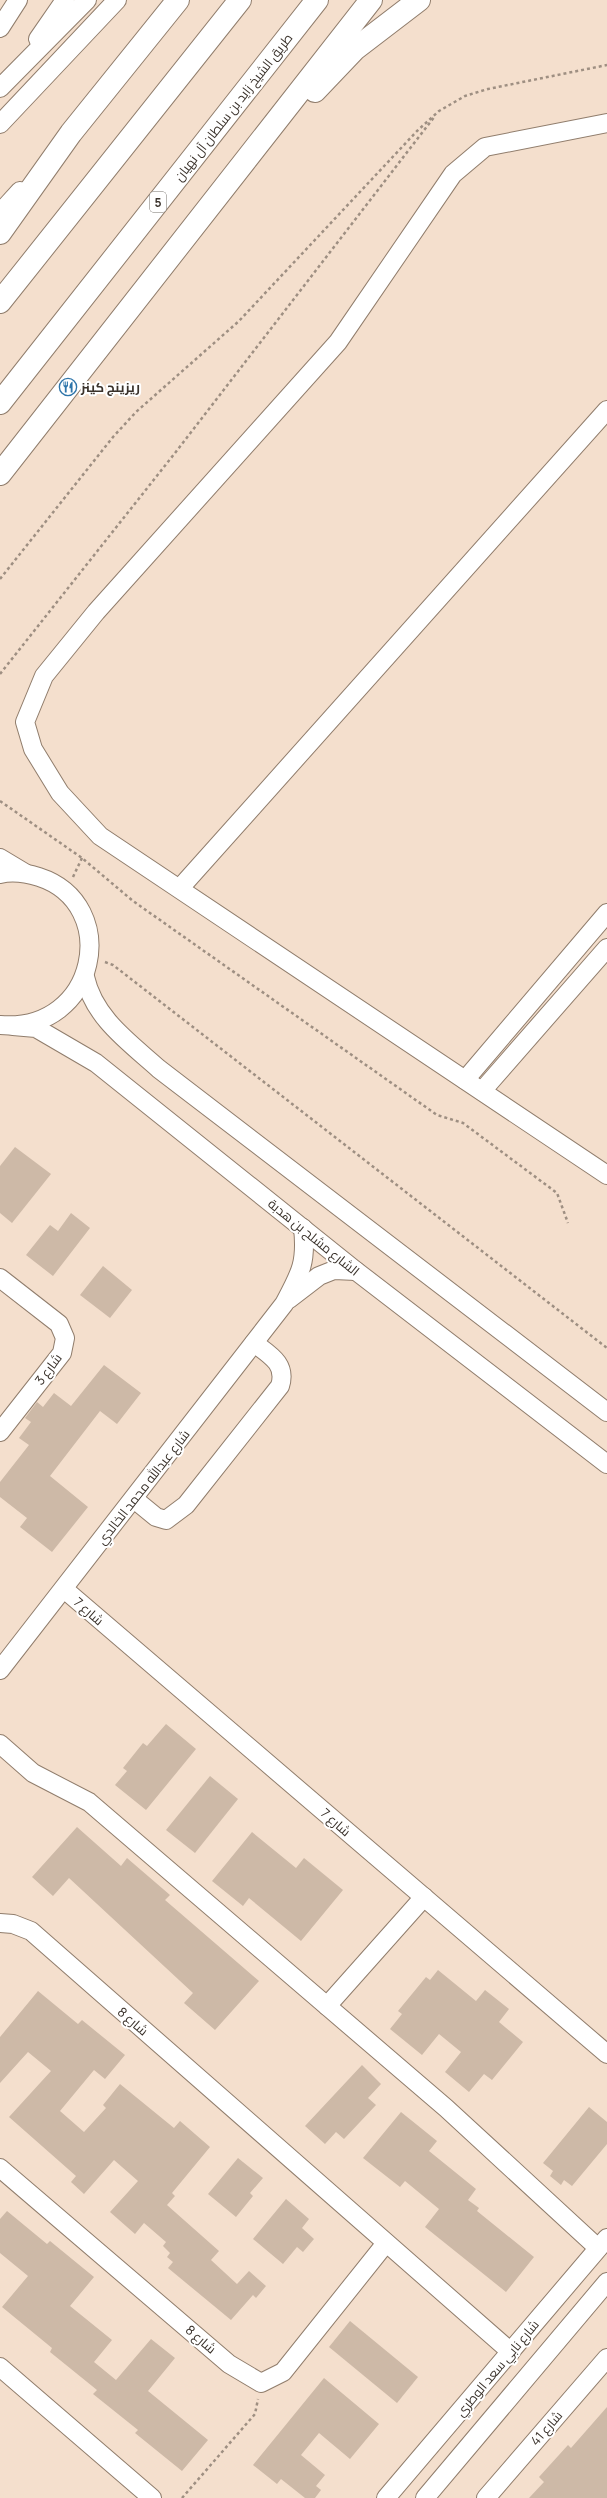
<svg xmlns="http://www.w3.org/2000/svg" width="607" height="2498" viewBox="0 0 607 2498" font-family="Manrope,Cairo,sans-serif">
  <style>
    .building { fill: #cdb9a7 }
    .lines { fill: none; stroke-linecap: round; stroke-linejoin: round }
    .minor-casing { stroke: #907d6c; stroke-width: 20 }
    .highway-casing { stroke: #907d6c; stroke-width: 24 }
    .path { stroke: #9e8f82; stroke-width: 2.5; stroke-dasharray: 3 3; stroke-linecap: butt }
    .minor { stroke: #fff; stroke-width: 18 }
    .highway { stroke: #fff; stroke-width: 22 }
    .labels { text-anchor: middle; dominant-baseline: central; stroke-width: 4; stroke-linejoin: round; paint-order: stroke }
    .shield { fill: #fff; stroke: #75706b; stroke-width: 1 }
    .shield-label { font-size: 12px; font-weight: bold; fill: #3a322b }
    .street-label { font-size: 13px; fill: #3a322b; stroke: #fff }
    .poi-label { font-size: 13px; font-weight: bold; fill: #3a322b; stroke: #fff; text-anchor: start }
  </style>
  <rect width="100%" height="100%" fill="#f4dfcd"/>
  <g class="building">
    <polygon points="15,1147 51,1174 12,1223 0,1213 0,1166"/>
    <polygon points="71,1213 90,1228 53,1276 26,1255 50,1225 58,1231"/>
    <polygon points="103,1266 132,1290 110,1318 80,1295"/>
    <polygon points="104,1365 141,1393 117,1424 100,1411 50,1476 88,1507 52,1552 20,1527 27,1518 0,1497 0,1482 29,1445 19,1438 31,1422 25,1418 37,1402 43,1407 54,1393 71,1406"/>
    <polygon points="166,1724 196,1749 146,1810 115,1785 127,1771 123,1768 143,1743 147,1746"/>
    <polygon points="210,1776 238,1799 195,1853 166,1830"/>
    <polygon points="77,1827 121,1866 127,1858 170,1895 165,1900 259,1981 215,2030 184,2003 193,1993 69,1878 53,1896 32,1877"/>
    <polygon points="252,1832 296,1868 304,1858 343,1890 301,1941 249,1898 243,1906 212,1881"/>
    <polygon points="438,1970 476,2001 485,1990 509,2009 499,2022 523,2042 492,2080 484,2074 469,2092 445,2072 461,2052 439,2034 422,2055 390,2029 402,2014 398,2011 426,1977 430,1980"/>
    <polygon points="38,1991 78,2024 82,2020 125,2055 105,2079 94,2070 60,2111 84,2132 106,2108 103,2105 120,2084 174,2128 180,2121 210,2147 172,2193 175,2196 167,2205 219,2251 211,2260 237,2284 249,2271 266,2286 256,2298 253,2295 231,2320 168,2268 173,2262 167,2257 170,2253 163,2246 166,2242 144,2223 135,2234 110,2212 138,2181 114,2160 84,2194 71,2182 76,2176 9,2117 51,2071 28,2052 0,2083 0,2037"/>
    <polygon points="362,2065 381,2084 368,2098 376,2105 344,2139 336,2132 325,2144 305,2126"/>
    <polygon points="589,2107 607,2122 607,2144 572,2186 564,2180 561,2185 550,2176 553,2171 543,2163"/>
    <polygon points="401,2112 437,2141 429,2151 476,2189 468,2200 479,2208 477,2211 534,2257 506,2292 425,2227 439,2209 405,2181 400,2187 363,2158"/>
    <polygon points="238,2158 263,2178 250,2193 253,2196 236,2217 208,2194"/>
    <polygon points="286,2199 309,2219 302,2228 314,2239 303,2252 297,2247 283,2264 253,2239"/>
    <polygon points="7,2211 47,2244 50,2241 94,2277 70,2306 112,2340 94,2362 116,2380 151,2339 175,2358 148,2391 208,2440 182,2471 135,2433 138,2430 93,2394 97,2390 50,2352 52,2348 2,2307 28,2276 0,2253 0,2219"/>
    <polygon points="350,2321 418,2377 397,2403 329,2347"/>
    <polygon points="324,2378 379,2424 350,2459 319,2433 301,2455 325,2475 316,2486 321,2490 315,2498 305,2498 281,2479 277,2484 253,2465"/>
    <polygon points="607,2407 607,2498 529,2498 544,2482 539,2477 568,2445 571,2448"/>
  </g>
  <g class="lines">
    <defs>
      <g id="minor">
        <polyline points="0,28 18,0"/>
        <polyline points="38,39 65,0"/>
        <polyline points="0,88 87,0"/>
        <polyline points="607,123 485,147 453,174 338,342 96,612 44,676 25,722 33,749 60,793 100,836 607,1175"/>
        <polyline points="0,124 117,0"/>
        <polyline points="0,213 20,191"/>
        <polyline points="0,858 25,873"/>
        <path d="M0,874C13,871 26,873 39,877C122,904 98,1033 0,1025"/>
        <polyline points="180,888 607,410"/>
        <path d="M85,977C94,1018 129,1042 159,1069L607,1412"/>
        <polyline points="13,1026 36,1028 96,1063 356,1271 607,1464"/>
        <polyline points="465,1080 607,913"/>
        <polyline points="482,1091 607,948"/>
        <polyline points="0,1278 59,1324 65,1338 62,1353 0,1432"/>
        <polyline points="289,1299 319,1276 334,1270 356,1271"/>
        <path d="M134,1499L156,1517L166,1520L186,1505L280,1386C287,1364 270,1355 254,1343"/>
        <polyline points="64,1589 607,2054"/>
        <path d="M0,1670L284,1304C300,1274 307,1263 303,1228"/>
        <polyline points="0,1744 33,1773 89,1802 446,2108 598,2248"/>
        <polyline points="0,1923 13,1924 31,1931 511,2352"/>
        <polyline points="327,2006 424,1897"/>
        <polyline points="0,2168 229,2364 261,2383 283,2372 386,2243"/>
        <polyline points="0,2367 152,2498"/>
        <polyline points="386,2498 607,2238"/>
        <polyline points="425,2498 607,2282"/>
        <polyline points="486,2498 607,2358"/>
      </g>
      <g id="highway">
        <polyline points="315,91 355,49 419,0"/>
        <polyline points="0,233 71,133 178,0"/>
        <polyline points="0,302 240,0"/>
        <polyline points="0,403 317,0"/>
        <polyline points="0,474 371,0"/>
      </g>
    </defs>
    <use href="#minor" class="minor-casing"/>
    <use href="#highway" class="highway-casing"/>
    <g class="path">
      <polyline points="0,579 113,437 136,412 239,321 417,131 439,111 465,96 488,89 607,65"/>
      <polyline points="0,674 175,453 435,116"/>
      <polyline points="0,801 82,858 133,901 437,1115 463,1123 557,1193 568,1223"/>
      <polyline points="73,877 82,858"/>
      <polyline points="105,962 113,965 607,1348"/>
      <polyline points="182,2498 255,2414 258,2399"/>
    </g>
    <use href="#minor" class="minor"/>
    <use href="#highway" class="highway"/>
  </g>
  <defs>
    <symbol id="restaurant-ring" viewBox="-11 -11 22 22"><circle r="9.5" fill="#fff" stroke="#2e75aa" stroke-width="1.5"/><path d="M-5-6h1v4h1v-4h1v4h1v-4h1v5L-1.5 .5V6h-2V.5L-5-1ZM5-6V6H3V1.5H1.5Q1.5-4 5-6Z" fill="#2e75aa"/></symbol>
  </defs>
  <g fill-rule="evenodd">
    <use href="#restaurant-ring" x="58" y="377" width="20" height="20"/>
  </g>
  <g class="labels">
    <rect class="shield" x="150" y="192" width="16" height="20" rx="3"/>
    <g class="shield-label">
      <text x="158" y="202">5</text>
    </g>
    <g class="street-label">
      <text transform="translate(233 107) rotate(-52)">طريق الشيخ زايد بن سلطان آل نهيان</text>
      <text transform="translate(314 1237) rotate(39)">الشارع مشلح بن هدبة</text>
      <text transform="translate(48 1369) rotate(-53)">شارع 3</text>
      <text transform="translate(143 1487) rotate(-52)">شارع عبدالله محمد الخالدي</text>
      <text transform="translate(89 1611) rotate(41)">شارع 7</text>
      <text transform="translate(336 1822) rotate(41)">شارع 7</text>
      <text transform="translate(133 2021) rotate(41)">شارع 8</text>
      <text transform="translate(201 2339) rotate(41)">شارع 8</text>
      <text transform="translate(497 2368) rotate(-50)">شارع نابي سعد الوطري</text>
      <text transform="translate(546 2428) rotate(-49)">شارع 41</text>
    </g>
    <g class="poi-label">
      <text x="81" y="387">ريزينج كينز</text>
    </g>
  </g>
</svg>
